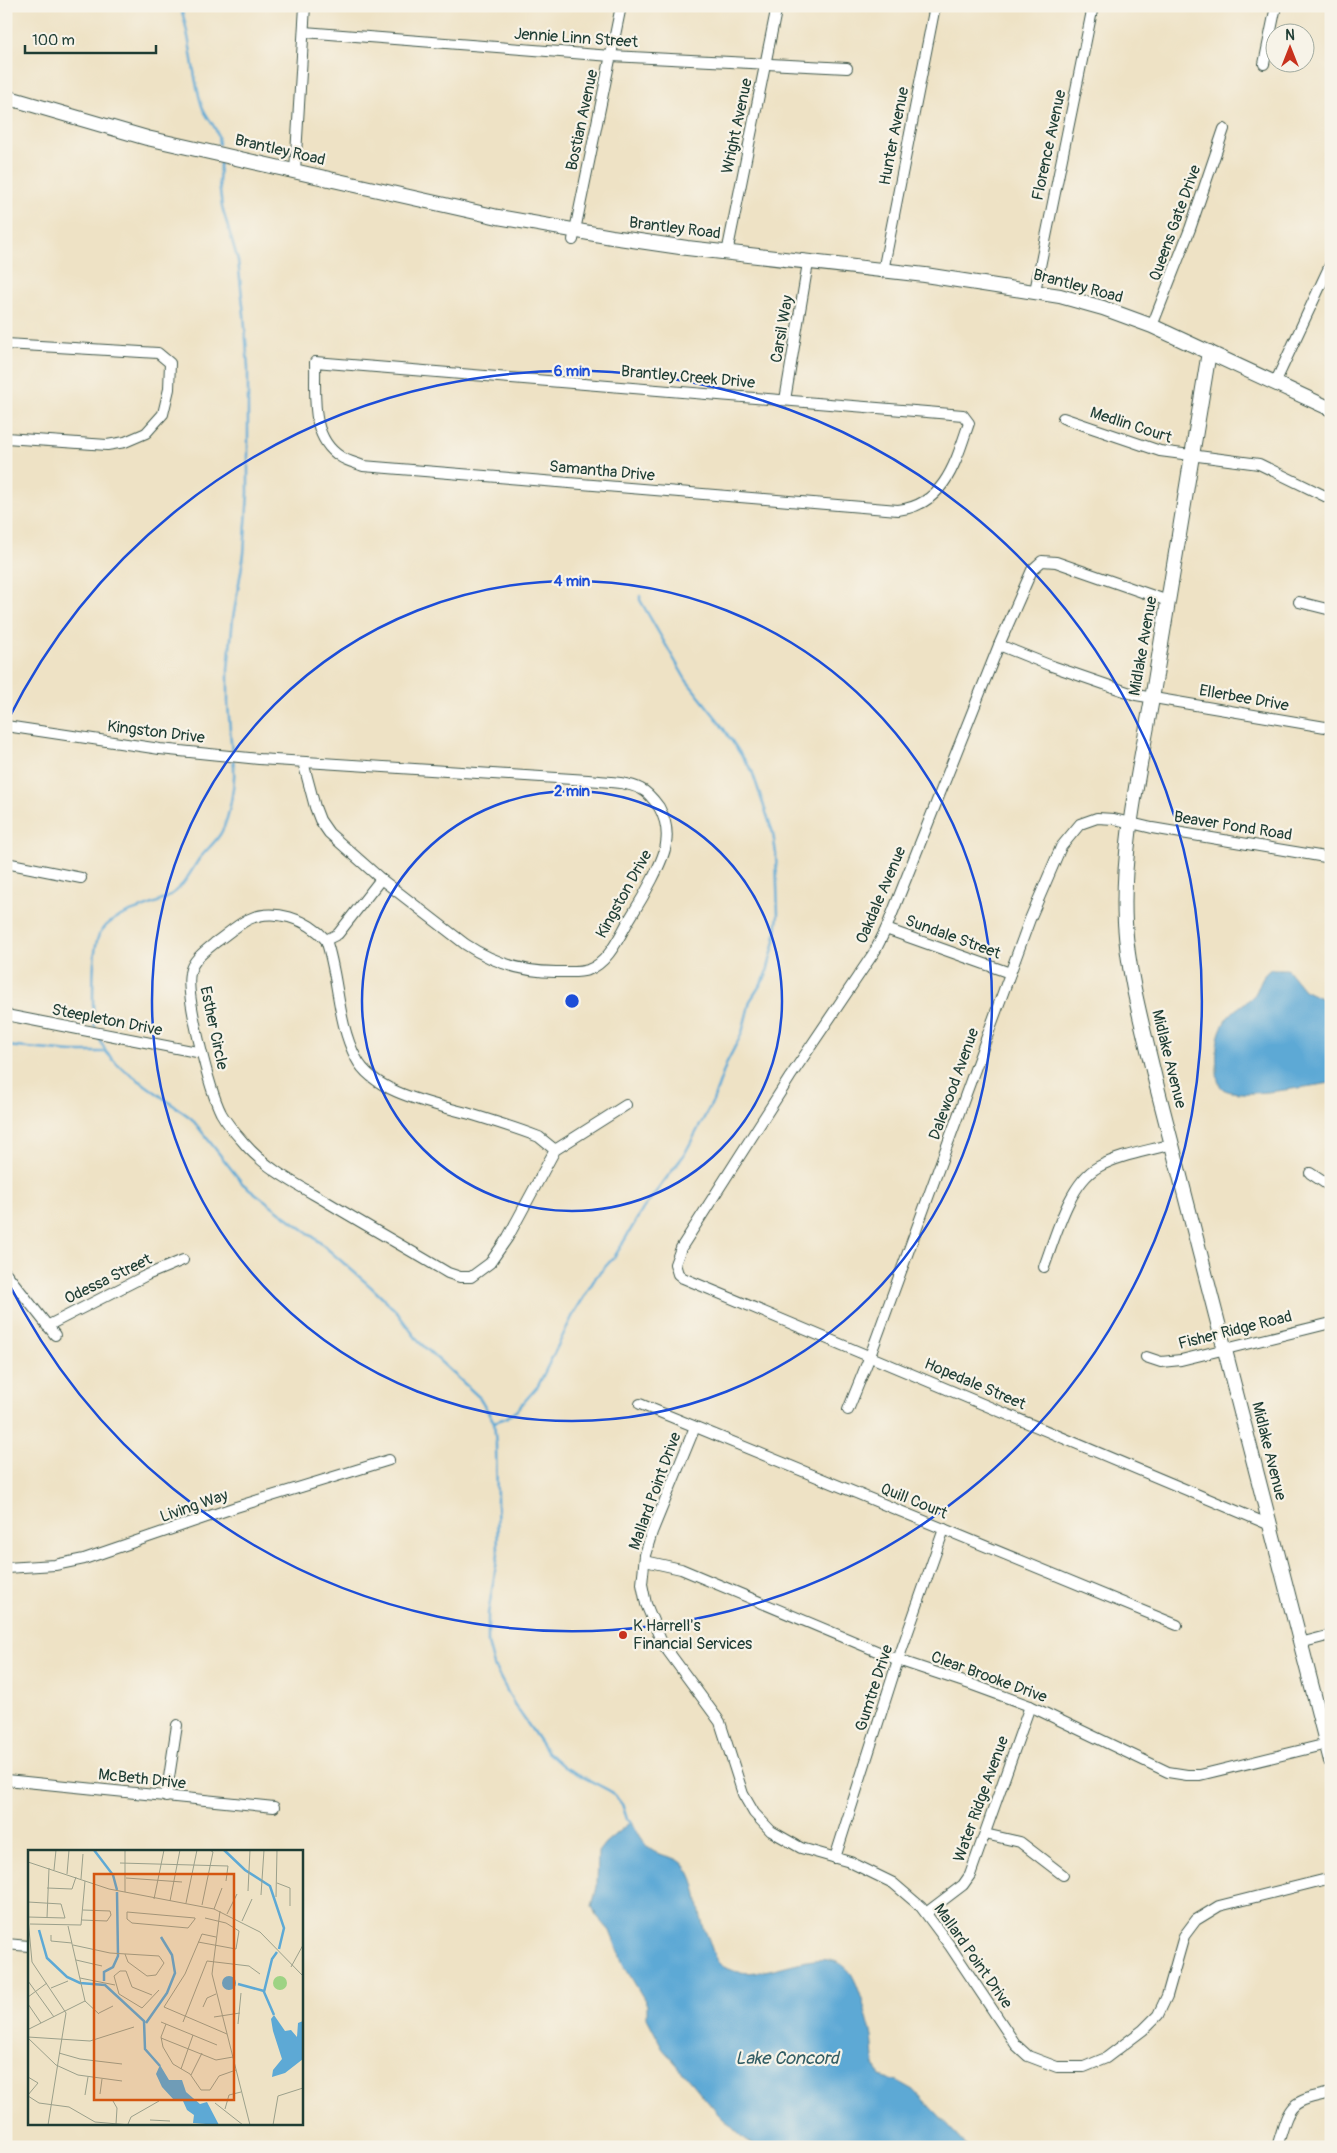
<svg xmlns="http://www.w3.org/2000/svg" width="1337" height="2153" viewBox="0 0 1337 2153" font-family="Pangolin,sans-serif">
  <style>
    .water { fill: #5da9d5; stroke: #3e7384 }
    .lines { fill: none; stroke-linecap: round; stroke-linejoin: round }
    .stream { stroke: #5da9d5; stroke-width: 2.5 }
    .street-casing { stroke: #3e564a; stroke-width: 12 }
    .secondary-casing { stroke: #3e564a; stroke-width: 16 }
    .street { stroke: #fff; stroke-width: 10 }
    .secondary { stroke: #fff; stroke-width: 14 }
    .ring { fill: none; stroke: #1d4ed8; stroke-width: 2.5 }
    .poi-dot { fill: #c8321e; stroke: #f7f3e8; stroke-width: 2 }
    .labels { text-anchor: middle; dominant-baseline: central; stroke-width: 4.5; stroke-linejoin: round; paint-order: stroke }
    .street-label { font-size: 16px; fill: #1f3d34; stroke: #f7f3e8 }
    .poi-label { font-size: 16px; fill: #1f3d34; stroke: #f7f3e8; text-anchor: start }
    .water-label { font-size: 18px; font-style: italic; fill: #325d64; stroke: #f7f3e8 }
    .inset-river { fill: none; stroke: #5da9d5; stroke-width: 2.5 }
    .inset-road { fill: none; stroke: #9ba08b; stroke-width: 1 }
    .view { fill: #d45610; fill-opacity: 0.15; stroke: #d45610; stroke-width: 2.5 }
    .inset-edge { fill: none; stroke: #1f3d34; stroke-width: 2.5 }
    .centre { fill: #1d4ed8; stroke: #f7f3e8; stroke-width: 2.5 }
    .ring-label { font-size: 15px; text-anchor: middle; font-weight: bold; fill: #1d4ed8; stroke: #f7f3e8; stroke-width: 4.5; stroke-linejoin: round; paint-order: stroke }
  </style>
  <rect width="100%" height="100%" fill="#f7f3e8"/>
  <filter id="ink" filterUnits="userSpaceOnUse"><feTurbulence type="fractalNoise" baseFrequency=".02" numOctaves="2"/><feDisplacementMap in="SourceGraphic" scale="10" xChannelSelector="R" yChannelSelector="G"/><feConvolveMatrix kernelMatrix="1 2 1 2 8 2 1 2 1" color-interpolation-filters="sRGB"/></filter>
  <filter id="wash" filterUnits="userSpaceOnUse"><feTurbulence type="fractalNoise" baseFrequency=".0096" numOctaves="4" result="noise"/><feDisplacementMap in="SourceGraphic" scale="20" xChannelSelector="R" yChannelSelector="G"/><feGaussianBlur stdDeviation="1.12" result="paint"/><feColorMatrix in="noise" values="0 0 0 0 0 0 0 0 0 0 0 0 0 0 0 0 0 1.4 0 .05"/><feComposite in="paint" operator="in"/></filter>
  <g filter="url(#wash)">
    <rect width="100%" height="100%" fill="#eee2c5"/>
    <g class="water">
      <path d="M1271,969H1287L1304,990L1331,1003V1083C1308,1086 1244,1099 1225,1090C1218,1087 1217,1077 1217,1070C1216,1047 1216,1027 1234,1011C1241,1005 1249,1001 1255,994C1261,984 1260,976 1271,969Z"/>
      <path d="M631,1821C636,1831 641,1841 650,1849C661,1858 677,1854 686,1867C698,1882 697,1906 703,1925C705,1932 709,1938 711,1946C714,1954 715,1962 724,1967C763,1989 822,1937 850,1972C859,1984 867,2017 871,2032C875,2048 871,2062 880,2076L898,2081L914,2090L968,2147H756L744,2139L718,2114L662,2047L647,2018V2005L644,1999L623,1964L610,1931L596,1915L592,1906L597,1887L598,1852L605,1843Z"/>
    </g>
    <g class="lines">
      <g class="stream">
        <path d="M180,6C192,38 191,73 202,106C208,122 218,125 219,144"/>
        <polyline points="220,162 219,183 222,207 238,261 244,314 248,368 248,493 244,554 233,618 228,669 228,705 232,754"/>
        <path d="M95,1029C92,1012 92,948 99,935C112,911 147,910 168,897C184,887 189,874 199,859C206,850 215,843 221,833C230,817 237,777 233,759"/>
        <polyline points="98,1036 106,1052 119,1066 191,1118 243,1184 316,1239 370,1286 396,1311 419,1342 480,1398 494,1422 496,1445 498,1554 488,1614 488,1643 494,1666 514,1704 547,1752 564,1767 610,1791 622,1804 627,1819 631,1821 630,1824"/>
        <polyline points="6,1046 72,1052 106,1052"/>
        <polyline points="494,1422 506,1418 517,1410 538,1386 573,1315 596,1277 615,1256 643,1209 684,1155 713,1101 727,1062 742,1033 750,1001 766,976 775,941 778,915 776,854 773,833 752,771 717,719 686,680 640,600 640,596"/>
      </g>
    </g>
  </g>
  <g filter="url(#ink)">
    <g class="lines">
      <defs>
        <g id="street">
          <polyline points="304,32 611,56 847,68"/>
          <polyline points="1264,64 1276,6"/>
          <polyline points="295,171 305,6"/>
          <polyline points="573,240 621,6"/>
          <polyline points="727,253 777,6"/>
          <polyline points="883,271 935,6"/>
          <polyline points="1035,291 1093,6"/>
          <polyline points="1152,326 1190,229 1224,129"/>
          <polyline points="6,344 158,353 170,363 169,389 163,414 146,433 125,442 107,445 6,438"/>
          <path d="M315,362L963,415L969,423C956,461 945,505 898,510L363,466C356,463 347,461 341,457C309,437 316,394 315,362Z"/>
          <polyline points="1275,383 1331,263"/>
          <polyline points="785,400 808,263"/>
          <polyline points="1063,418 1160,451 1259,464 1331,499"/>
          <polyline points="1168,601 1056,562 1042,561 1032,570 999,645 886,929 875,951 790,1077 681,1248 675,1264 678,1274 683,1278 1270,1525"/>
          <polyline points="1299,602 1331,610"/>
          <polyline points="999,645 1049,665 1136,695 1331,728"/>
          <path d="M6,726L160,749L259,759L588,780C605,782 625,781 641,789C648,792 654,800 659,807C665,818 668,832 666,844C664,861 642,899 632,915C620,934 610,962 588,970C579,973 570,972 561,972C525,973 495,964 465,944L381,879L329,833L320,820L315,807L303,762"/>
          <polyline points="6,863 81,878"/>
          <polyline points="886,929 1010,973"/>
          <polyline points="326,940 338,934 381,879"/>
          <polyline points="6,1015 202,1053"/>
          <path d="M555,1150L539,1137C516,1128 493,1121 470,1114C435,1104 374,1094 356,1058C337,1022 339,978 326,940C308,919 273,907 247,920C236,926 226,935 216,942C206,950 192,960 190,973C185,996 210,1091 221,1113C227,1124 236,1134 244,1143C266,1169 298,1185 327,1202C367,1226 408,1249 448,1273L460,1277H471L490,1263L508,1237L555,1150L626,1105"/>
          <polyline points="1310,1173 1331,1187"/>
          <path d="M1044,1267C1055,1238 1069,1183 1098,1167C1120,1155 1148,1151 1172,1144"/>
          <polyline points="6,1273 55,1335"/>
          <polyline points="47,1326 147,1275 183,1260"/>
          <polyline points="1146,1357 1161,1362 1181,1360 1331,1323"/>
          <polyline points="640,1404 1177,1625"/>
          <polyline points="848,1410 870,1356 1030,919 1061,847 1080,824 1097,818 1114,819 1152,828 1331,858"/>
          <polyline points="695,1427 652,1532 645,1555 642,1584 646,1604 662,1643 720,1722 743,1794 754,1813 771,1831 801,1848 850,1862 893,1883 921,1907 950,1946 1016,2045 1028,2056 1057,2067 1084,2067 1106,2058 1143,2030 1158,2015 1167,1996 1184,1936 1196,1920 1219,1906 1331,1878"/>
          <polyline points="645,1561 681,1569 898,1660 973,1685 1030,1706 1168,1772 1187,1775 1200,1775 1327,1744"/>
          <polyline points="6,1568 55,1565 84,1559 236,1507 389,1460"/>
          <polyline points="1300,1643 1331,1635"/>
          <polyline points="6,1780 274,1807"/>
          <polyline points="166,1797 177,1725"/>
          <polyline points="985,1834 1020,1842 1063,1875"/>
          <polyline points="835,1858 898,1660 944,1529"/>
          <polyline points="926,1913 963,1885 970,1875 1030,1706"/>
          <polyline points="6,1944 29,1946"/>
          <path d="M1277,2147C1290,2105 1287,2102 1331,2093"/>
        </g>
        <g id="secondary">
          <polyline points="6,97 147,138 498,217 612,237 687,248 925,275 1060,296 1103,308 1152,326 1331,409"/>
          <path d="M1209,352C1191,464 1173,576 1154,687C1141,765 1121,844 1125,923C1128,977 1144,1031 1156,1083L1331,1761"/>
        </g>
      </defs>
      <use href="#street" class="street-casing"/>
      <use href="#secondary" class="secondary-casing"/>
      <use href="#street" class="street"/>
      <use href="#secondary" class="secondary"/>
    </g>
  </g>
  <g class="ring">
    <circle cx="572" cy="1001" r="210"/>
    <circle cx="572" cy="1001" r="420"/>
    <path d="M8 720A630 630 0 1 1 8 1282"/>
  </g>
  <circle class="poi-dot" cx="623" cy="1635" r="5"/>
  <g class="labels">
    <g class="street-label">
      <text transform="translate(576 38) rotate(4)">Jennie Linn Street</text>
      <text transform="translate(582 120) rotate(-78)">Bostian Avenue</text>
      <text transform="translate(737 126) rotate(-78)">Wright Avenue</text>
      <text transform="translate(894 136) rotate(-79)">Hunter Avenue</text>
      <text transform="translate(1049 145) rotate(-78)">Florence Avenue</text>
      <text transform="translate(280 150) rotate(13)">Brantley Road</text>
      <text transform="translate(1175 223) rotate(-70)">Queens Gate Drive</text>
      <text transform="translate(675 228) rotate(7)">Brantley Road</text>
      <text transform="translate(1078 286) rotate(15)">Brantley Road</text>
      <text transform="translate(782 329) rotate(-80)">Carsil Way</text>
      <text transform="translate(688 377) rotate(5)">Brantley Creek Drive</text>
      <text transform="translate(1131 425) rotate(18)">Medlin Court</text>
      <text transform="translate(602 471) rotate(5)">Samantha Drive</text>
      <text transform="translate(1143 646) rotate(-80)">Midlake Avenue</text>
      <text transform="translate(1244 698) rotate(10)">Ellerbee Drive</text>
      <text transform="translate(156 732) rotate(7)">Kingston Drive</text>
      <text transform="translate(1233 826) rotate(9)">Beaver Pond Road</text>
      <text transform="translate(624 894) rotate(-61)">Kingston Drive</text>
      <text transform="translate(881 895) rotate(-67)">Oakdale Avenue</text>
      <text transform="translate(953 937) rotate(20)">Sundale Street</text>
      <text transform="translate(107 1020) rotate(11)">Steepleton Drive</text>
      <text transform="translate(214 1028) rotate(78)">Esther Circle</text>
      <text transform="translate(1169 1059) rotate(76)">Midlake Avenue</text>
      <text transform="translate(954 1084) rotate(-70)">Dalewood Avenue</text>
      <text transform="translate(108 1279) rotate(-26)">Odessa Street</text>
      <text transform="translate(1235 1330) rotate(-14)">Fisher Ridge Road</text>
      <text transform="translate(975 1384) rotate(23)">Hopedale Street</text>
      <text transform="translate(1269 1451) rotate(76)">Midlake Avenue</text>
      <text transform="translate(655 1491) rotate(-70)">Mallard Point Drive</text>
      <text transform="translate(914 1501) rotate(22)">Quill Court</text>
      <text transform="translate(194 1506) rotate(-19)">Living Way</text>
      <text transform="translate(989 1677) rotate(20)">Clear Brooke Drive</text>
      <text transform="translate(874 1688) rotate(-72)">Gumtre Drive</text>
      <text transform="translate(142 1779) rotate(6)">McBeth Drive</text>
      <text transform="translate(981 1799) rotate(-70)">Water Ridge Avenue</text>
      <text transform="translate(973 1956) rotate(55)">Mallard Point Drive</text>
    </g>
    <g class="poi-label">
      <text x="633" y="1626">K Harrell's<tspan x="633" dy="18">Financial Services</tspan></text>
    </g>
    <g class="water-label">
      <text x="787" y="2058">Lake Concord</text>
    </g>
  </g>
  <g transform="translate(28 1850)">
    <rect width="275" height="275" fill="#eee2c5"/>
    <path d="M245 133a7 7 0 1 1 14 0a7 7 0 1 1-14 0Z" fill="#9dd384"/>
    <path d="M194 133a7 7 0 1 1 14 0a7 7 0 1 1-14 0ZM246,165L257,181L263,180L269,187L270,173L275,171V209L257,223L244,227L245,220L254,209L245,181L243,169ZM132,215L141,230H154L158,242L172,254L179,252L191,275L165,273L166,265L159,260L155,251L146,250L134,237L128,224Z" fill="#5da9d5"/>
    <path class="inset-river" d="M66,0L85,25L89,40M196,0L217,20L242,36L256,78L251,99M11,80L19,108L39,127L52,133L77,135L116,171L117,199L132,216M76,131V122L85,117L90,106L89,42M210,134L236,141M246,165L236,142L244,109L249,102M118,173L139,143L147,123L144,105L133,87"/>
    <path class="inset-road" d="M0,12L81,39L186,59L232,82L275,126M92,13L200,16L198,31M26,20L28,0M39,24L41,0M98,28L154,32M53,29L55,4M249,33L262,38V56M19,38L44,39L48,27M220,41L222,0M97,42V0M233,45L236,0M248,47L249,0M126,49L136,0M142,51L152,0M0,52L33,54L37,68L0,67M158,53L169,0M174,55L185,2L182,0M186,59L194,38M192,61L184,124L222,275M99,62L167,68V69L160,78L104,73L99,69ZM199,64L209,44M0,68L4,112L38,163L20,275M19,68L21,18M54,70L79,71L83,65L82,61L55,60M214,71L224,49M2,74L53,75L57,31M40,76L57,151M23,85V91L44,93M188,87L174,84L157,124L136,157L199,184M170,92L208,99L211,81L198,73L177,68M45,95L82,103L131,106L136,113L128,125L119,126L100,112L97,104M48,110L74,116M263,117L275,95M52,128L87,135M0,131L26,167M23,138L40,131M124,145L104,137L98,121H92L86,126L91,144L114,158L131,140M0,147L19,133M57,151L71,164M0,154L13,173M175,157L179,148L188,144M71,163L85,156M186,167L212,163M133,172L189,195M155,172L179,111L221,116L232,124M138,174L133,187L135,197L145,214L162,224L173,240H182L191,226L208,220M210,174L213,143M1,179L57,151M0,187L62,191L106,177M0,188L28,215L50,225L94,231M133,188L188,210L205,207M31,203L52,209L94,214M153,219L165,185M163,225L174,203M0,227L10,233L0,245M72,244L74,229M57,245L60,227M0,246L11,253L41,257L67,272L102,275M85,251L89,258L88,274M187,253L215,275M197,259L201,245L213,242M122,270L142,271M100,274L103,267L131,251M245,275L250,246L275,238"/>
    <path class="view" d="M66,24H206V250H66Z"/>
    <rect width="275" height="275" class="inset-edge"/>
  </g>
  <circle cx="572" cy="1001" r="8" class="centre"/>
  <g class="ring-label">
    <text x="572" y="376">6 min</text>
    <text x="572" y="586">4 min</text>
    <text x="572" y="796">2 min</text>
  </g>
  <rect width="1337" height="2153" fill="none" stroke="#f7f3e8" stroke-width="25"/>
  <g transform="translate(1290 48)"><circle r="24" fill="#f7f3e8" stroke="#a1aaa0"/>
  <path d="M0-4L9 19L0 12L-9 19Z" fill="#c8321e"/>
  <text y="-8" font-size="14" font-weight="bold" text-anchor="middle" fill="#1f3d34">N</text>
  </g>
  <path d="M25 45v8h131v-8" fill="none" stroke="#1f3d34" stroke-width="2.5"/>
  <text x="32" y="45" font-size="15" fill="#1f3d34" stroke="#f7f3e8" stroke-width="4" paint-order="stroke">100 m</text>
</svg>
